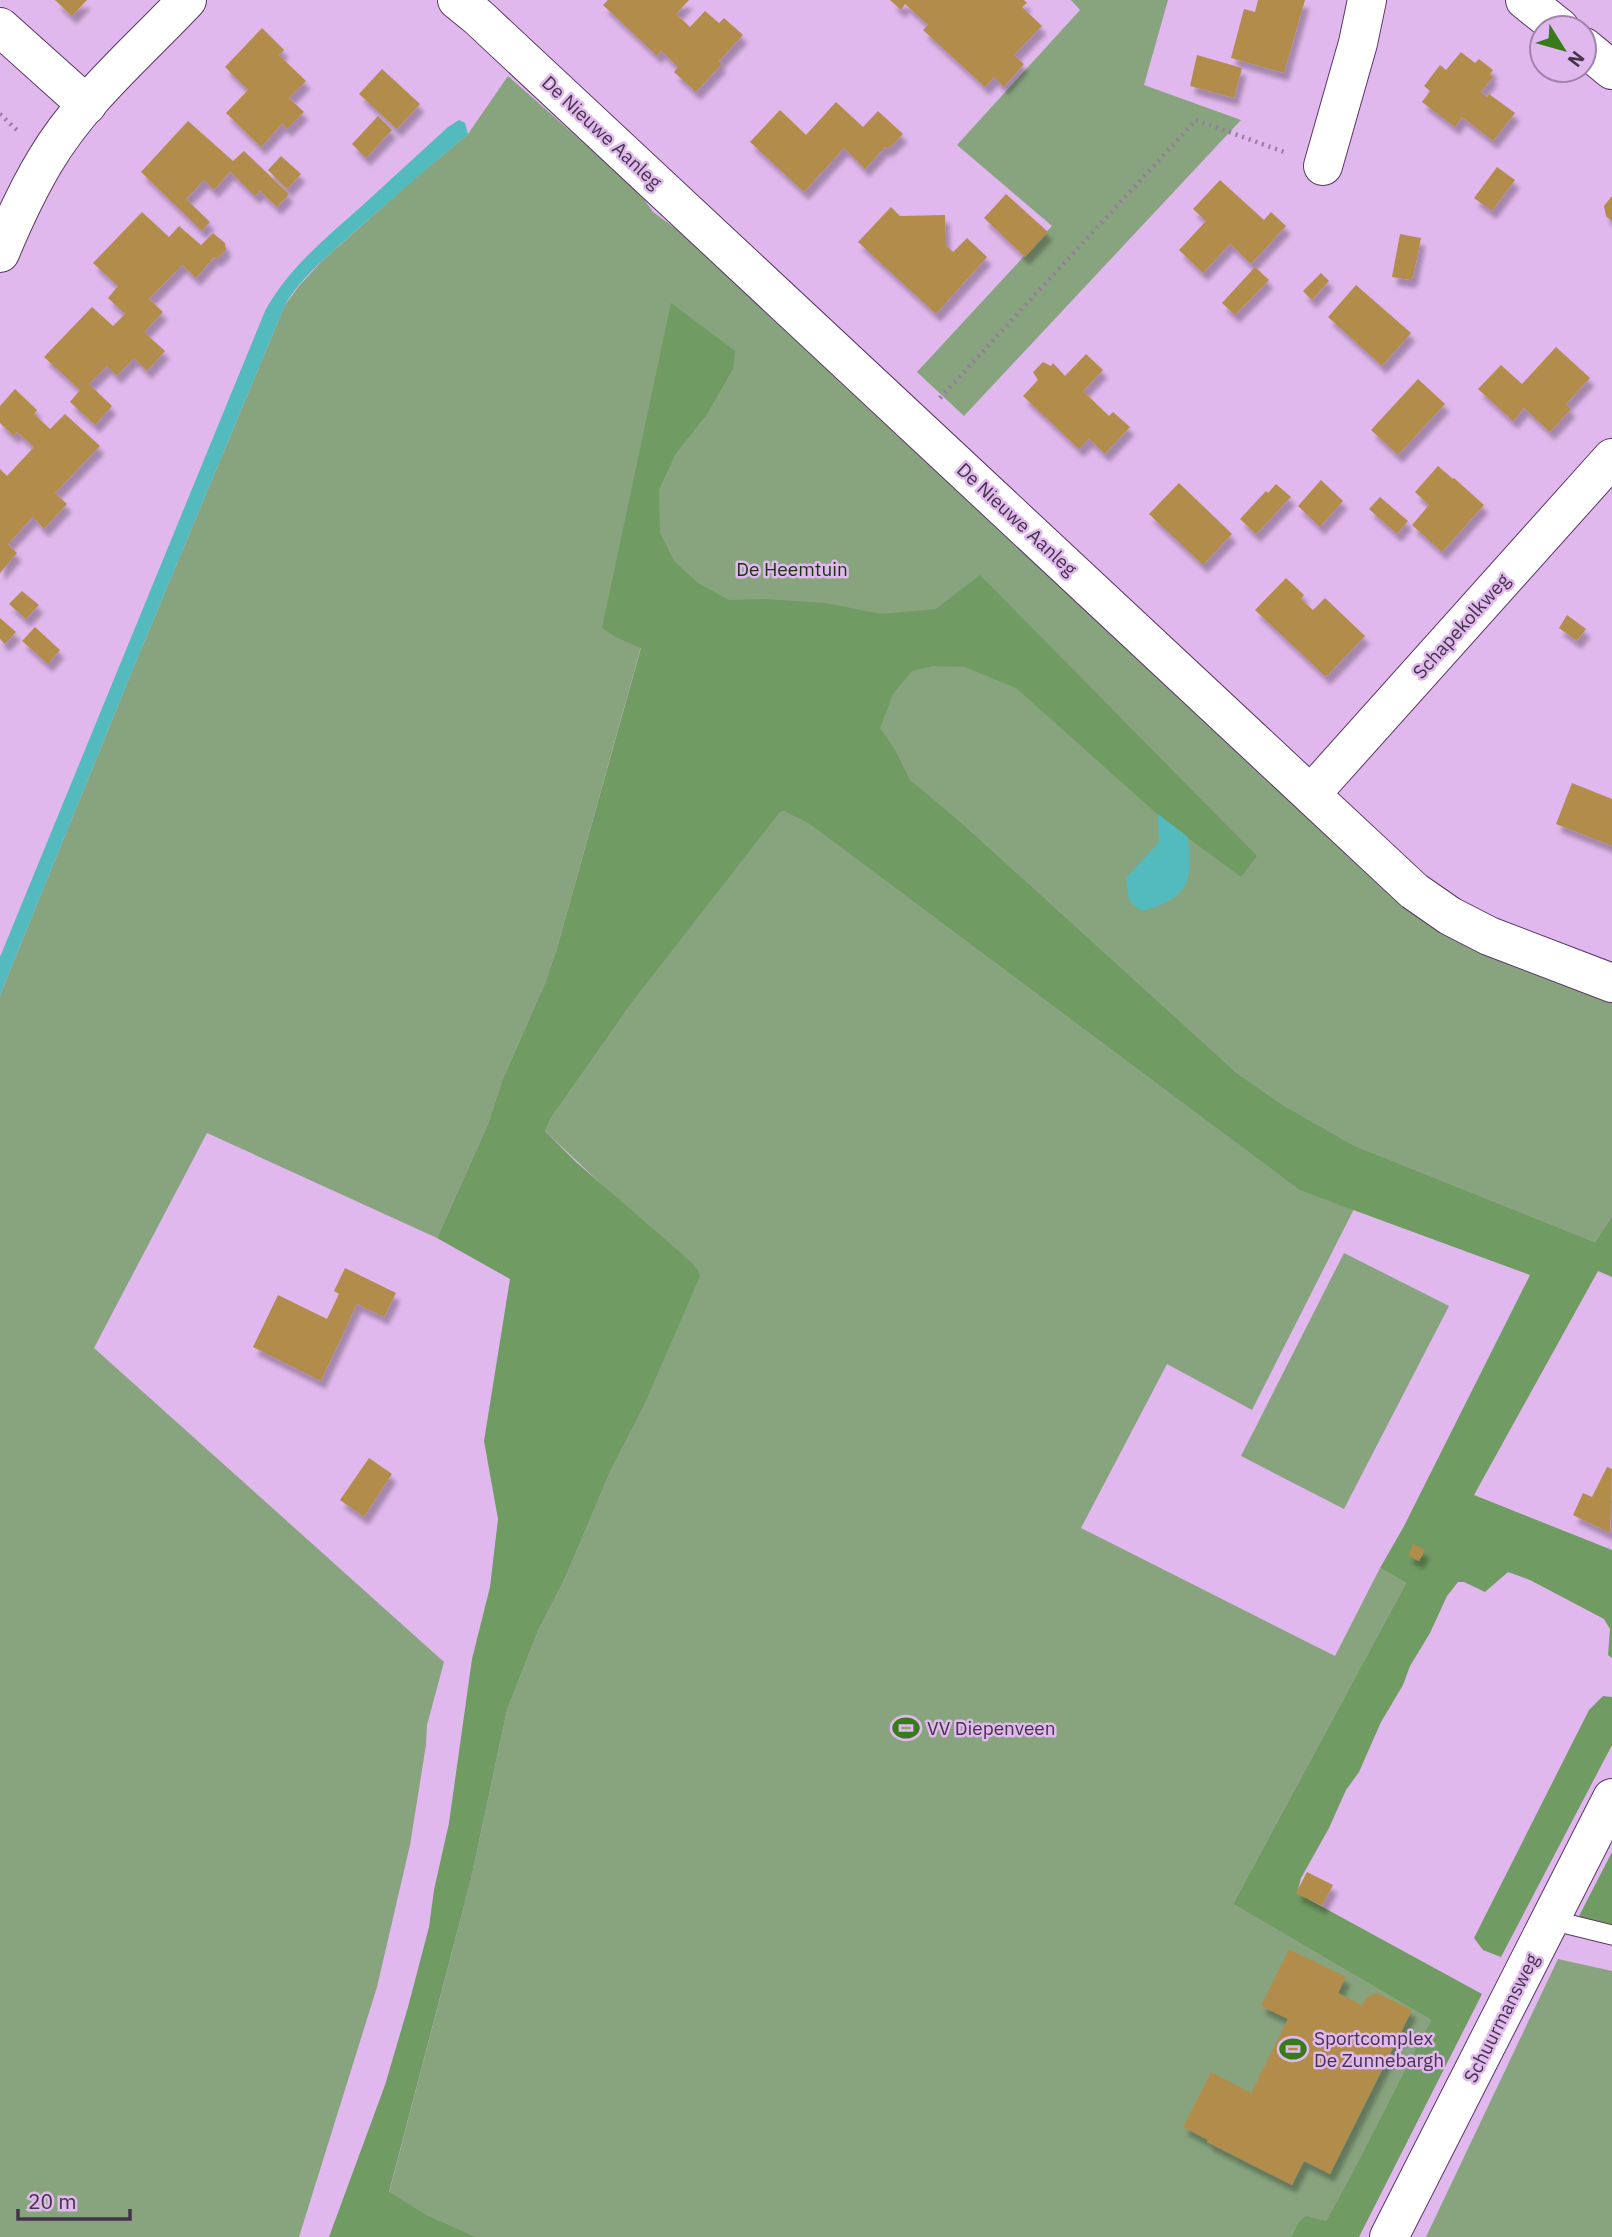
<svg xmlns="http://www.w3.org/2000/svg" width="1612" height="2237" viewBox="0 0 1612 2237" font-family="'IBM Plex Sans',sans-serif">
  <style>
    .green { fill: #87a47e }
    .forest { fill: #709b62 }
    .water { fill: #53babd }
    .building { fill: #b28c4c; filter: url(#shadow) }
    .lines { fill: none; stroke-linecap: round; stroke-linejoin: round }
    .service-casing { stroke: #5a3765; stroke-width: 21 }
    .minor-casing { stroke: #5a3765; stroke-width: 40 }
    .path { stroke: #977a9f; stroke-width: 4.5; stroke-dasharray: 2 5; stroke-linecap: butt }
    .service { stroke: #fff; stroke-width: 19 }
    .minor { stroke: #fff; stroke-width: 38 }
    .labels { text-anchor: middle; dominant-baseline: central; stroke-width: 5; stroke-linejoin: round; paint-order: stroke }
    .street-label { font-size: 19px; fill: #443449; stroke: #e1b8ed }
    .park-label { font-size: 19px; fill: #17350c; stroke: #e1b8ed }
    .poi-label { font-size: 19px; fill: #443449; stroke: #e1b8ed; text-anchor: start }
  </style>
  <defs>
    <filter id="shadow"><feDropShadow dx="4.5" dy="8" stdDeviation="2" flood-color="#0004"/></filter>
  </defs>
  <rect width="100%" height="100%" fill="#e1b8ed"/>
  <g class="green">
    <polygon points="1071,0 1168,0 1144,85 1241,120 964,416 917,372 1052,226 957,145 1080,10"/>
    <polygon points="508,76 639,192 653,212 687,237 1289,800 1612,995 1612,1216 1595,1242 1353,1145 1283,1105 1237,1073 962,823 909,780 653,590 659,491 676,454 707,415 733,370 671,304 617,638 641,647 557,948 545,983 502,1081 488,1124 437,1238 207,1133 94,1348 444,1662 427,1725 426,1745 410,1845 377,1987 299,2237 0,2237 0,995 135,664 285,305 299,286 321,262 405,187 468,134"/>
    <path d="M783,811L809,824L1299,1190L1354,1209L1252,1410L1167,1364L1081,1528L1335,1656L1380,1568L1406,1583L1233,1904L1431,2020C1397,2087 1364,2153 1327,2219L1325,2221L1298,2223L1291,2237H477L427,2215L389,2193L471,1879L507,1710L538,1631L566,1576L611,1470L643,1408L699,1276L545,1131L551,1118L634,1000L778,813Z"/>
    <polygon points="1344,1253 1449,1306 1344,1509 1241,1456"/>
    <polygon points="1558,1959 1612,1971 1612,2237 1426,2237"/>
  </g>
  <g class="forest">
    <path d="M671,303L735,351L733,370L707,415L676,454L659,491L660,533L674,561L698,583L729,600L765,599L825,603L882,614L936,609L980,575L1257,856L1241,877L1165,821L1016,688L965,667L933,666L912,671L893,694L880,728L894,748L910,780L962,823L1237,1073L1283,1105L1353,1145L1595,1242L1612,1216V1277L1598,1271L1474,1495L1612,1550V1658L1608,1655L1610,1629L1604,1619L1530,1580L1508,1572L1485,1592L1464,1582H1458L1447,1596L1430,1633L1410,1666L1403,1685L1381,1722L1359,1772L1346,1790L1329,1828L1301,1878L1297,1893L1482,1994L1359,2237H1291L1298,2223L1306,2216L1325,2221L1327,2219C1364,2153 1396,2087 1431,2020L1233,1904L1406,1583L1380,1568L1403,1528L1530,1275L1299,1190L809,824L783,811L779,813L634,1000L551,1118L545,1131L576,1162L690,1261L698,1270L700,1276L643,1408L611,1470L566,1576L538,1631L507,1710L471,1879L389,2192L427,2215L477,2237H329L385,2085L408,2007L429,1927L434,1890L449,1823L472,1659L490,1587L498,1519L484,1441L510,1279L437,1238L488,1124L502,1081L545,983L557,948L641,648L617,638L602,628Z"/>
    <polygon points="1603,1696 1612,1697 1612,1745 1501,1957 1483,1950 1474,1938 1589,1710"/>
    <polygon points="1612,1852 1612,1928 1577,1920"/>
  </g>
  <g class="water">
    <path d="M459,120L465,123L468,134C429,167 390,200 352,234C328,256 301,277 285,305L135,664L0,995V957L265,311C289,267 327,237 364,204C392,178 420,153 448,127Z"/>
    <path d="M1158,814L1188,837C1193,883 1189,898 1142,911L1129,901L1126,878L1159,842Z"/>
  </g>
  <g class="building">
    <polygon points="55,0 87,0 72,16"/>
    <polygon points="608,0 689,0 676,14 690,27 705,11 719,23 724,18 743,35 719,61 722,64 696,92 674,72 678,67 661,51 657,56 603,5"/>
    <polygon points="890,0 1024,0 1027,3 1022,7 1042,26 1014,55 1024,64 1004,87 994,77 985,87 923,30 928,25 905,4 901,10"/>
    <polygon points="1258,0 1305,0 1284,73 1231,58 1244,9 1255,12"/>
    <polygon points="262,28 284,50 279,55 306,81 289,98 304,112 287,129 282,124 261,147 226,113 248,90 225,67"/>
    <polygon points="1461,52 1475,63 1479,59 1493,70 1490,74 1493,77 1481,92 1487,97 1489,94 1515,113 1493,141 1462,117 1455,127 1422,102 1430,91 1424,86 1440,65 1446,70"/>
    <polygon points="1197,55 1242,68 1234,98 1190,86"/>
    <polygon points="382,69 420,104 397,129 359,94"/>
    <polygon points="836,102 863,127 878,111 903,134 888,149 885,147 865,169 844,148 804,192 750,142 780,110 806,135"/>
    <polygon points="378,116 392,130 366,158 352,144"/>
    <polygon points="188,121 233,161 244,151 289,194 277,207 260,191 255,196 230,172 214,190 204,180 186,199 210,222 202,231 141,172"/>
    <polygon points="281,156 301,174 287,189 268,170"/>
    <polygon points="1497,167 1515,180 1492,211 1474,198"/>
    <polygon points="1220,180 1264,220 1271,212 1286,226 1251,264 1230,244 1203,273 1179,250 1206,221 1193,209"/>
    <polygon points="1006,194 1048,232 1025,257 984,218"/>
    <polygon points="1612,196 1612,221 1606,216 1604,206"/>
    <polygon points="891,207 900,216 945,215 946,245 953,252 967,238 987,257 936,314 858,242"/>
    <polygon points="142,212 169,237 179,226 201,245 213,233 225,243 226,250 217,259 214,257 196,278 182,265 149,299 163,312 144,332 165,351 147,371 134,358 117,376 107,366 89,384 112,406 95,425 70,402 80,390 44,357 92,307 113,326 125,314 108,298 118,286 93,263"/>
    <polygon points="1400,234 1421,238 1413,278 1411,277 1411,280 1392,277"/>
    <polygon points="1255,267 1269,280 1235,315 1222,303"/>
    <polygon points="1321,273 1329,281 1312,300 1303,291"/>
    <polygon points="1356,285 1411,333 1382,366 1328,317"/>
    <polygon points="1556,347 1590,378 1566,404 1571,409 1550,432 1524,408 1513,421 1478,389 1501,365 1522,384"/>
    <polygon points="1086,354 1103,370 1083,391 1109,416 1113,412 1130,427 1105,454 1089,439 1079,449 1023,396 1038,380 1033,372 1043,362 1051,366 1053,363 1065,376"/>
    <polygon points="1418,379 1445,404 1398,455 1371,430"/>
    <polygon points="15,389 37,410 34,414 50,429 65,414 100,446 55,493 67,504 44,529 33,517 8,544 17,553 0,573 0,469 7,476 34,447 17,432 14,436 0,423 0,406"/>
    <polygon points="1438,466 1453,479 1454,478 1484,505 1442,552 1412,525 1429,505 1415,492"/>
    <polygon points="1321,480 1343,501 1320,527 1298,506"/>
    <polygon points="1179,483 1232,534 1203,565 1149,514"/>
    <polygon points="1276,484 1291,497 1256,534 1240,519 1266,491 1268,493"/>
    <polygon points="1380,497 1408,521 1397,534 1369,509"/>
    <polygon points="1286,578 1304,595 1301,599 1313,610 1325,598 1365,636 1326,677 1255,610"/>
    <polygon points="22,591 39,605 26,619 9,604"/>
    <polygon points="1567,615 1586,629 1577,641 1559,628"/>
    <polygon points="0,618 16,632 5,644 0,639"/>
    <polygon points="35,627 60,650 48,664 22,641"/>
    <polygon points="1572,783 1612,799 1612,846 1556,824"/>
    <polygon points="345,1268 396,1293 384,1317 357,1304 321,1381 253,1347 278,1295 327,1319 339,1294 334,1291"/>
    <polygon points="369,1458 392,1474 364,1517 340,1500"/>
    <polygon points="1607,1467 1612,1469 1610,1533 1573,1515 1583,1493 1592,1497"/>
    <polygon points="1413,1544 1425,1550 1419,1561 1408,1556"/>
    <polygon points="1307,1872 1333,1885 1322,1906 1296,1893"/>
    <polygon points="1289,1949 1346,1977 1338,1993 1362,2005 1367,1997 1377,1993 1412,2010 1330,2174 1304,2161 1292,2185 1207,2142 1208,2140 1183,2127 1211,2072 1251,2093 1288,2019 1261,2006"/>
  </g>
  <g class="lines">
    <defs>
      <polyline id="service" points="1551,1920 1612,1935"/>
      <g id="minor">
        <polyline points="457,0 478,17 1414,891 1450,916 1489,936 1612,983"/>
        <polyline points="1525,0 1560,28"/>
        <polyline points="0,27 87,105"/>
        <polyline points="1584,47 1612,70"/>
        <polyline points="1323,166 1358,43 1367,0"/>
        <path d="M0,253C13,222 27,191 45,161C81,100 139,51 187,0"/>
        <polyline points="1311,794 1612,458"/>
        <polyline points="1389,2237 1612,1798"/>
      </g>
    </defs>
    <use href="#service" class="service-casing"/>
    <use href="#minor" class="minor-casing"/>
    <g class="path">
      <polyline points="0,114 20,133"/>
      <polyline points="940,398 1196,120 1287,153"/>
    </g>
    <use href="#service" class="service"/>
    <use href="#minor" class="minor"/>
  </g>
  <defs>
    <symbol id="stadium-bare" viewBox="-9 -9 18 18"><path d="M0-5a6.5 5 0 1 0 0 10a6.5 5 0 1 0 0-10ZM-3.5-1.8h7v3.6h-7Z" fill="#387b1c" stroke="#e1b8ed" stroke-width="2.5" paint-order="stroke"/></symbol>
  </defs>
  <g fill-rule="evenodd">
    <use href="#stadium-bare" x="887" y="1709" width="38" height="38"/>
    <use href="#stadium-bare" x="1274" y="2030" width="38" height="38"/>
  </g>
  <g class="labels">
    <g class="street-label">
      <text transform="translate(602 132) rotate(43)">De Nieuwe Aanleg</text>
      <text transform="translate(1017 519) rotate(43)">De Nieuwe Aanleg</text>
      <text transform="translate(1461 626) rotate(-48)">Schapekolkweg</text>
      <text transform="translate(1501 2018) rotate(-63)">Schuurmansweg</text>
    </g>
    <g class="park-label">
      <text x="792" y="569">De Heemtuin</text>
    </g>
    <g class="poi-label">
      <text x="927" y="1728">VV Diepenveen</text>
      <text x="1314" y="2038">Sportcomplex<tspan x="1314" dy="22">De Zunnebargh</tspan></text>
    </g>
  </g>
  <g transform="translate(1563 49) rotate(127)"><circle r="33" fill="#e1b8ed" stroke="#a283ab" stroke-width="2"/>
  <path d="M0-5L12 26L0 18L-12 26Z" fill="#387b1c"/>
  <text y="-10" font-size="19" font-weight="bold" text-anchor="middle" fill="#443449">N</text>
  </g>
  <path d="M18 2209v10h112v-10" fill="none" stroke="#443449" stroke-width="3.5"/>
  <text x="28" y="2209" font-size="21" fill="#443449" stroke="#e1b8ed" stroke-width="5" paint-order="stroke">20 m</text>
</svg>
